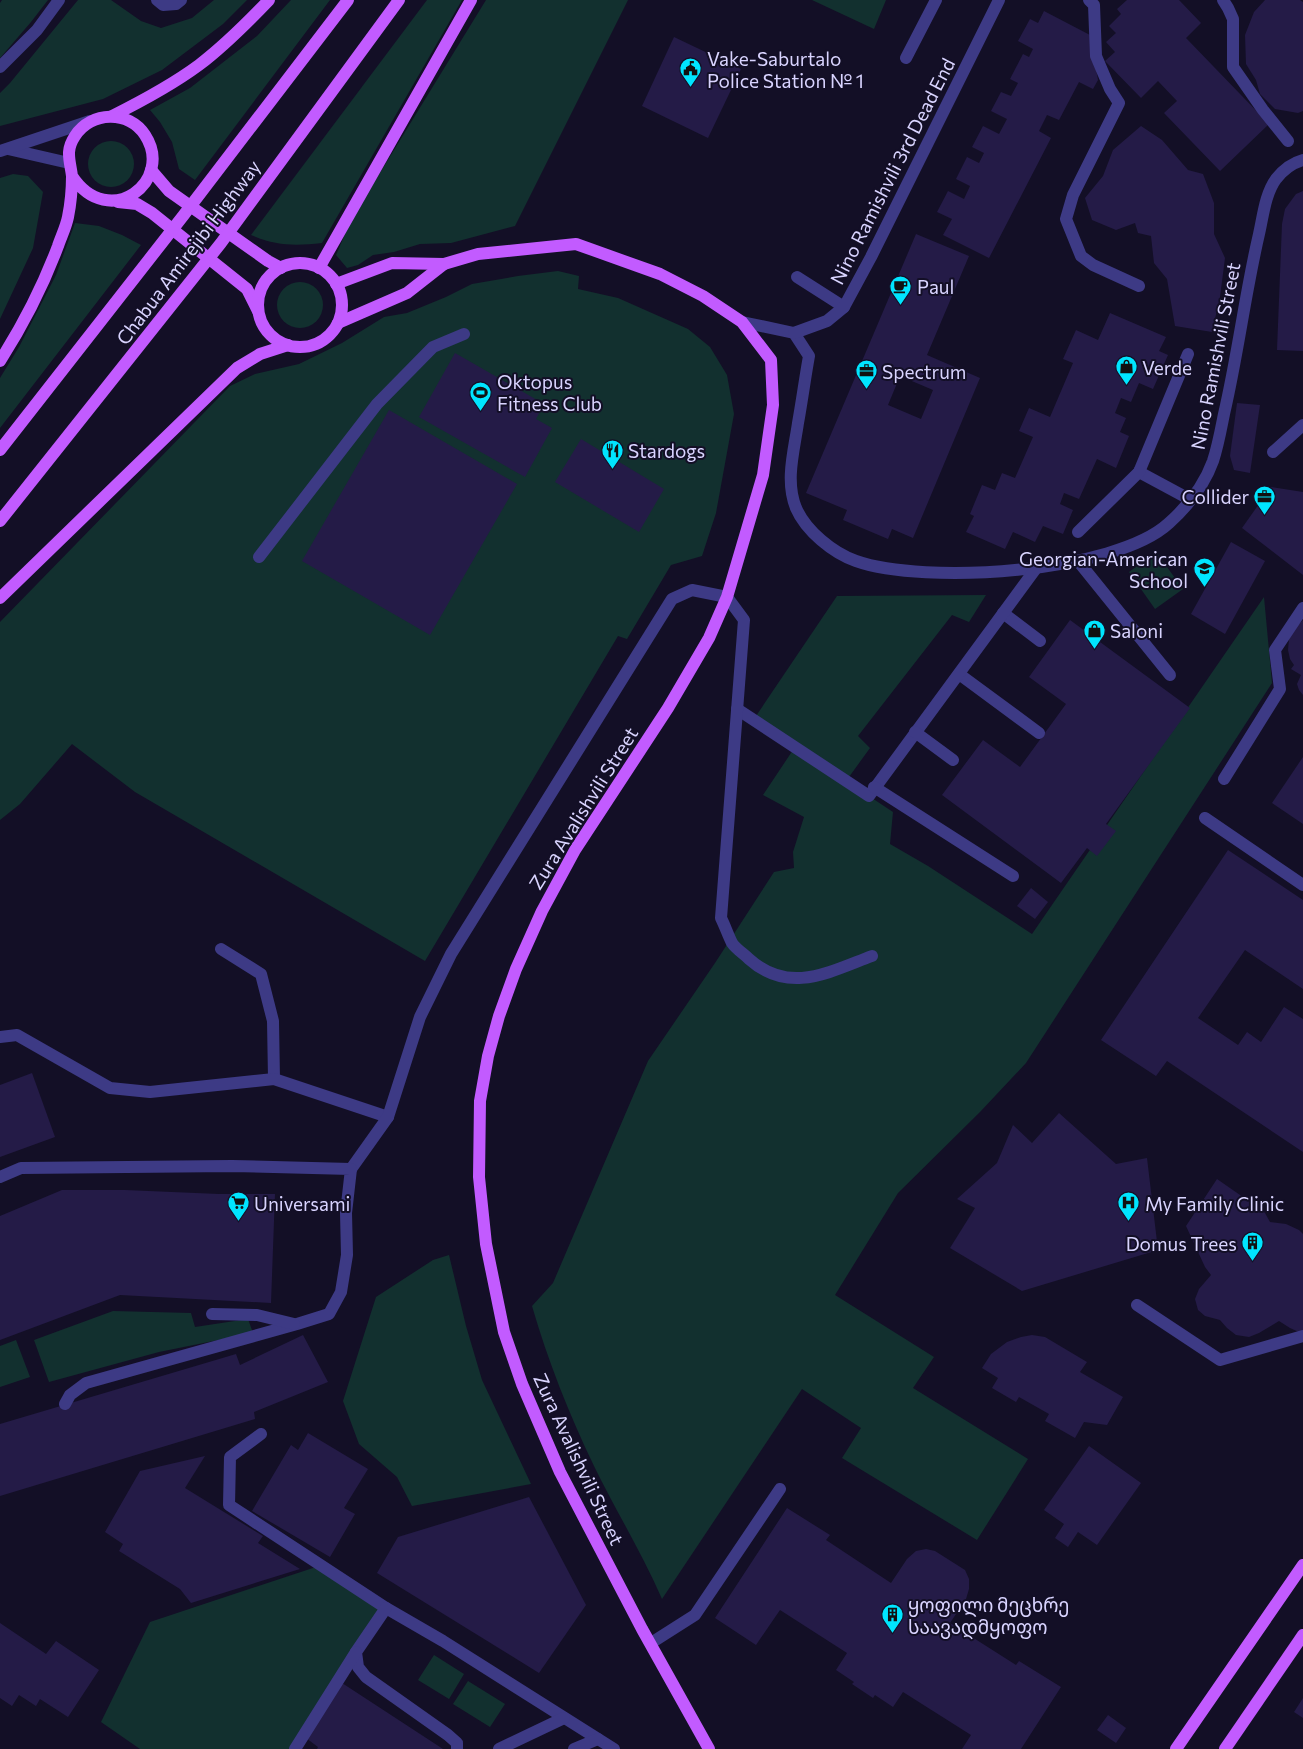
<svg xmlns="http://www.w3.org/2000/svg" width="1303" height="1749" viewBox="0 0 1303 1749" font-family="Commissioner,'Noto Sans Georgian',sans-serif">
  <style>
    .green { fill: #12302f }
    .building { fill: #241b47; fill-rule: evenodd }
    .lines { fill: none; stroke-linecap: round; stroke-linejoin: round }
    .minor { stroke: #3d3a85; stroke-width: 12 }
    .major { stroke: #c25bff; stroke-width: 12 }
    .labels { text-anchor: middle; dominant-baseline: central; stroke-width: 4; stroke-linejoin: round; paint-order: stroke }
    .poi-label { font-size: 19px; fill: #d9d4ff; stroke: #130f26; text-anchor: start }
    .street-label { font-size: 19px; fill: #d9d4ff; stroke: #130f26 }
  </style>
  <rect width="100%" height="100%" fill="#130f26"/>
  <g class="green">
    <polygon points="2,0 48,0 31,22 0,58 0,3"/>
    <polygon points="78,0 111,0 141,21 161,28 192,18 214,0 247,0 223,24 162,70 103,99 0,126 0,93 10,83"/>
    <polygon points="291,0 330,0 195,180 179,169 172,142 160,122 150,110 190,88 257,36"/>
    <path d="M427,0H462L322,243C295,246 276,246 251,235Z"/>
    <polygon points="486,0 628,0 515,226 451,243 420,244 394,252 373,255 358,265 347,268 336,255 351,220"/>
    <polygon points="812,0 886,0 874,29"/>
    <circle cx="111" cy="164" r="23"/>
    <polygon points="13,174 28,176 43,192 33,248 0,319 0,178"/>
    <polygon points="75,223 99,226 122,235 141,245 0,428 0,378 19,347 56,275"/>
    <polygon points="558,271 579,276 578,289 618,298 688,329 710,347 727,375 734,414 716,513 702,556 671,565 627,639 618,636 425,961 135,792 72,744 20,804 0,820 0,622 230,386 255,374 299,364 342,343 384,317 407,313 446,297 472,284 518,276"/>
    <circle cx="300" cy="305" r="23"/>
    <polygon points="1156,552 1183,589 1155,609 1129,572"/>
    <polygon points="986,595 969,622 952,615 858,736 870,748 849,777 756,716 837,596"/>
    <path d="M1264,597L1272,683L1026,1063L980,1112L898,1193L835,1295L934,1357L913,1388L1028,1459L977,1540L842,1458L861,1428L802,1389L662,1599C642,1553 616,1511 594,1466C569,1414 548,1361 532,1306L553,1283L648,1061L715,963L774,872L794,868L793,852L804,817L763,795L795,747L893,812L890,844L928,866L1032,934Z"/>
    <polygon points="449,1255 466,1326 482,1380 531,1484 412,1506 397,1477 359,1444 343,1401 376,1297 433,1260"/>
    <polygon points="113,1311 191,1313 195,1327 248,1319 253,1333 159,1352 49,1382 34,1340"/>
    <polygon points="16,1340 30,1377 0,1387 0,1346"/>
    <polygon points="322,1565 386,1608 293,1749 140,1749 101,1722 150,1622"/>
    <polygon points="434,1655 464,1674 449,1699 418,1680"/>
    <polygon points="468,1681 505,1704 490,1727 453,1704"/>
  </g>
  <g class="building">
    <polygon points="1127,0 1179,0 1201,23 1186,38 1269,124 1220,171 1164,113 1177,101 1158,81 1141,98 1105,61 1115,52 1106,42 1116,33 1109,26 1121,14 1117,9"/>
    <polygon points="1265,0 1300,0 1303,2 1303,111 1298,113 1275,109 1260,94 1256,80 1246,64 1245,35 1254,12"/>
    <polygon points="1044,11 1090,35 1098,80 1093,89 1079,82 1059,120 1047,115 1039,131 1051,138 989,258 943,235 952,219 937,212 948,191 964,199 970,186 956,179 967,157 979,163 984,153 972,147 983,126 999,134 1007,119 991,111 1001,92 1011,96 1018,83 1010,79 1023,54 1029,57 1033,49 1018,41 1030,19 1038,23"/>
    <polygon points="674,37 741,69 708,138 642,106"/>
    <polygon points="1141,126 1162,140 1188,170 1203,174 1214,203 1214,234 1225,258 1220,297 1212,332 1175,326 1167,279 1154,263 1151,236 1138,233 1135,223 1116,230 1092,220 1085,198 1103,176 1113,150"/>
    <polygon points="1303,191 1303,351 1277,350 1282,224 1285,209 1296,194"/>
    <path d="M916,234L969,256L927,355L980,378L913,538L892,529L888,539L843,520L847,510L806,493ZM900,376L933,390L921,419L888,405Z"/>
    <polygon points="1110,313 1166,337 1159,351 1168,355 1153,389 1139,383 1131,402 1121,398 1115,413 1126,418 1120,432 1129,436 1116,468 1097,459 1079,499 1064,493 1060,504 1073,510 1063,534 1043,526 1035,542 1013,532 1005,549 966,532 974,516 970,514 982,485 995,490 1002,473 1015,478 1033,437 1019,431 1029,408 1050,417 1073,363 1063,359 1076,330 1098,340"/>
    <polygon points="455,353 544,404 536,419 552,428 525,477 419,417"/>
    <polygon points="1237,403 1260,405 1250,473 1234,470 1230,456"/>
    <polygon points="389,410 517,484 430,635 302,561"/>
    <polygon points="581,439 664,489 639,532 555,482"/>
    <polygon points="1271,487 1303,492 1303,575 1242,528"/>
    <polygon points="1231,542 1265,561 1225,634 1191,614"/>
    <polygon points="1070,620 1190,708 1106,824 1116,831 1097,856 1087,848 1061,883 942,795 983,740 1020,767 1066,704 1029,677"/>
    <polygon points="1303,620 1303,695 1299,690 1297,684 1301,675 1291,669 1294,665 1290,659 1288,650 1289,639 1297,626"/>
    <polygon points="1303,757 1303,824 1272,803"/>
    <polygon points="1228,850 1303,900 1303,989 1245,950 1198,1018 1238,1045 1247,1032 1261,1042 1284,1007 1303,1019 1303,1152 1167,1061 1156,1076 1101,1040"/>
    <polygon points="1031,888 1048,902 1035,919 1017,906"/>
    <polygon points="32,1073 55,1137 0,1157 0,1085"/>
    <polygon points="1059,1113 1116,1164 1147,1158 1158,1250 1022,1291 950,1248 975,1208 957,1199 997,1163 1013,1125 1032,1143"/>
    <polygon points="1217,1179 1253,1204 1265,1213 1270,1222 1286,1224 1299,1230 1303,1234 1303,1332 1301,1333 1290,1328 1279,1321 1259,1333 1249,1337 1236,1335 1227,1328 1220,1320 1205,1316 1198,1310 1195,1299 1199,1289 1211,1275 1205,1267 1186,1226"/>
    <polygon points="62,1190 125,1190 219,1194 275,1194 271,1303 120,1295 0,1340 0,1216"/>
    <polygon points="303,1335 328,1382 254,1412 255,1419 0,1496 0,1424 236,1354 240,1365"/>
    <polygon points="1032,1335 1045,1337 1087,1362 1080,1372 1123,1397 1107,1425 1084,1422 1075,1438 1045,1421 1049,1414 1019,1397 1016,1402 992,1388 998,1378 982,1368 991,1354 1007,1342 1021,1337"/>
    <polygon points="308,1433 368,1469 344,1508 355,1514 330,1557 252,1511 291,1445 298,1450"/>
    <polygon points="1089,1446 1141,1483 1097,1545 1078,1532 1068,1547 1055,1538 1064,1524 1044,1510"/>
    <polygon points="205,1456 185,1488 263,1536 258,1543 300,1569 191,1603 180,1589 119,1551 123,1544 105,1532 140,1471"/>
    <polygon points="529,1497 586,1605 539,1673 377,1573 398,1537"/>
    <polygon points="787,1508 830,1535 826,1540 891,1583 907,1559 916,1551 926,1549 935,1551 965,1570 969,1579 969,1589 966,1599 950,1623 1016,1665 1019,1661 1061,1687 1021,1749 962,1749 971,1735 903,1692 893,1707 875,1695 873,1698 852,1684 854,1682 836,1670 847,1653 780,1610 756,1645 715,1618"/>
    <polygon points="0,1623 46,1654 56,1641 99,1670 68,1717 40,1699 36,1706 19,1695 12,1706 0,1698"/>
    <polygon points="342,1683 443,1749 317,1749 318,1747 306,1738"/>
    <polygon points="1303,1698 1303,1718 1294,1712"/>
    <polygon points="1108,1715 1126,1728 1116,1743 1097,1730"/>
  </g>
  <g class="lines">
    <g class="minor">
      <polyline points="157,0 163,5 176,4 181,0"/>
      <polyline points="1089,0 1094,5 1096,56 1110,89 1119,103 1073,195 1066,219 1081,256 1093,265 1139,286"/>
      <polyline points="1223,0 1228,8 1233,19 1233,67 1263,110 1288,141"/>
      <polyline points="906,58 936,0"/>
      <polyline points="0,67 37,30 59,0"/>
      <polyline points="8,149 69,163"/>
      <polyline points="0,151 90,121"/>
      <polyline points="797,277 844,307"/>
      <path d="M742,322L794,333L809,356C805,378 802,401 798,423C794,451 785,481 796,508C806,531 833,553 856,561C924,585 1115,573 1169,523C1188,506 1204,486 1213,461C1218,446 1221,429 1224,414C1238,354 1245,294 1259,234C1263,217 1265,194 1276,179C1283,170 1292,163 1303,160"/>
      <polyline points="794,333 827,321 844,307 871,257 999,0"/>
      <polyline points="1273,452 1303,425"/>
      <polyline points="1139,472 1191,500"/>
      <polyline points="1078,532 1139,472 1188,354"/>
      <polyline points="259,557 377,404 433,347 464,334"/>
      <polyline points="1078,561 1170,675"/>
      <polyline points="1003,613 1040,641"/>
      <polyline points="959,674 1039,733"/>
      <polyline points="737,709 869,796 1037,567"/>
      <polyline points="915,732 953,760"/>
      <polyline points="1224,779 1280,689 1275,650 1303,608"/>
      <polyline points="874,787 1013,876"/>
      <polyline points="1205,818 1303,885"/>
      <polyline points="221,949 261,974 273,1021 274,1079"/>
      <polyline points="0,1037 17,1035 110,1088 150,1092 274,1079 388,1117"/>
      <path d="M351,1169L388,1117L420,1017L451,954L672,599L692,590L727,597L744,620L721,918C725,926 728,935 732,943C736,949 744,954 749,959C789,995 829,972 872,956"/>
      <polyline points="0,1177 21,1168 232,1166 351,1169 346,1213 347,1255 341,1292 329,1314 297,1324 86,1383 70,1395 65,1404"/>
      <polyline points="1137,1305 1220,1360 1303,1336"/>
      <polyline points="212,1314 257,1315 294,1324"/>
      <polyline points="261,1434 230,1457 229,1505 386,1608 443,1641 614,1749"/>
      <polyline points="386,1608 356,1652 358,1667 366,1677 448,1735 457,1743 457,1749"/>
      <polyline points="651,1643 695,1615 780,1489"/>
      <polyline points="295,1749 356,1652"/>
      <polyline points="499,1749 564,1718"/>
      <polyline points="574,1749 598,1739"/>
    </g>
    <g class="major">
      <path d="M112,116C142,101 172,85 199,65C224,46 247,23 269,0"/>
      <polyline points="151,170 169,191 268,261 281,268"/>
      <polyline points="118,202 137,204 152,213 247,289 258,311"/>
      <circle cx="300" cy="305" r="42"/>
      <polyline points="319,268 471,0"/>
      <polyline points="336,284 392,263 444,264 478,254 576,244 660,274 703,296 742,322 771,360 773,405 763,475 727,597 709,638 668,708 575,850 542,911 516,969 499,1016 488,1056 480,1101 479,1177 486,1244 504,1332 522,1384 560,1472 642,1629 709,1749"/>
      <polyline points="338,323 407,293 444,264"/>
      <path d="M0,361C23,325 43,286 58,246C61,237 66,227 68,217C70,207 72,187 72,176C70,160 65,151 75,136C91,111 129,110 145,135C175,181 109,232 72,176"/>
      <polyline points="0,450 183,216 348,0"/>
      <polyline points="0,521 221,243 399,0"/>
      <polyline points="0,598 237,368 260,354 288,345"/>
      <polyline points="1176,1749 1303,1565"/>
      <polyline points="1225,1749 1303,1635"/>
    </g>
  </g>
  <defs>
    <symbol id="civic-pin" viewBox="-11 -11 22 30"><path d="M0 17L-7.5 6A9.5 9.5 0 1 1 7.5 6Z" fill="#00e5ff" stroke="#130f26"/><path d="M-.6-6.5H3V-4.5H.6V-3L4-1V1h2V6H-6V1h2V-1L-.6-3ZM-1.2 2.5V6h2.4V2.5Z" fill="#111"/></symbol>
    <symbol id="cafe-pin" viewBox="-11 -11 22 30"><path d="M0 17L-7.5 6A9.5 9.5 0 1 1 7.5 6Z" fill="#00e5ff" stroke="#130f26"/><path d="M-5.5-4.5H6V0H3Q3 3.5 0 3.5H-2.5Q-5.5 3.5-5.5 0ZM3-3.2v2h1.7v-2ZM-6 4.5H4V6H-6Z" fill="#111"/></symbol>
    <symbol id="shop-pin" viewBox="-11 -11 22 30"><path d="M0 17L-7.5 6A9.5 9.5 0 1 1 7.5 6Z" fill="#00e5ff" stroke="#130f26"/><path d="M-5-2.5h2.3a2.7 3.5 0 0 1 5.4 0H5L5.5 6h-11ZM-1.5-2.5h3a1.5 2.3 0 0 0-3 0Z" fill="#111"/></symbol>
    <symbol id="office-pin" viewBox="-11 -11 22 30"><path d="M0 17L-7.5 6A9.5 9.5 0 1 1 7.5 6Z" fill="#00e5ff" stroke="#130f26"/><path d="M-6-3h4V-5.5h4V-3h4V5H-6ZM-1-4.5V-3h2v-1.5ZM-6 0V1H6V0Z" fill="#111"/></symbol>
    <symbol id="stadium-pin" viewBox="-11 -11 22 30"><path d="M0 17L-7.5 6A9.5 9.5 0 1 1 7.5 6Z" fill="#00e5ff" stroke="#130f26"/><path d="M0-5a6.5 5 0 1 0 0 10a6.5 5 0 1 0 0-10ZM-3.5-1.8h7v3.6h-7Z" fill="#111"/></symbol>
    <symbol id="restaurant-pin" viewBox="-11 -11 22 30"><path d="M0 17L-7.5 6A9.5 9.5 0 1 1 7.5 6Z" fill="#00e5ff" stroke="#130f26"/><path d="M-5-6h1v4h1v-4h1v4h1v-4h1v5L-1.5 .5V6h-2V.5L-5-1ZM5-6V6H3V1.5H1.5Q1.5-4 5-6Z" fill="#111"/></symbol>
    <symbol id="school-pin" viewBox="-11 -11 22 30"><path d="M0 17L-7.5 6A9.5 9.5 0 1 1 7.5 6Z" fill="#00e5ff" stroke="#130f26"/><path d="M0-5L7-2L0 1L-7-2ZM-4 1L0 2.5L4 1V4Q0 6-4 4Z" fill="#111"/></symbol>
    <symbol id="supermarket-pin" viewBox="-11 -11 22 30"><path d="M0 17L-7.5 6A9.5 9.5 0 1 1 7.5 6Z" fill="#00e5ff" stroke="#130f26"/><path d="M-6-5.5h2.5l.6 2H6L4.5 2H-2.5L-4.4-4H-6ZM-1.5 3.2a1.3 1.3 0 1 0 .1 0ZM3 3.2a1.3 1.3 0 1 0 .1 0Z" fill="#111"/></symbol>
    <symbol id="hospital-pin" viewBox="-11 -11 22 30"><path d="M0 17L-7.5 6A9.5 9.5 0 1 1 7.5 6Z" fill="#00e5ff" stroke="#130f26"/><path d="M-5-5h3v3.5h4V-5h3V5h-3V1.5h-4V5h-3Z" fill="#111"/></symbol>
    <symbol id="building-pin" viewBox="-11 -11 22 30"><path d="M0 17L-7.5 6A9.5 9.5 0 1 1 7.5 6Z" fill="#00e5ff" stroke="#130f26"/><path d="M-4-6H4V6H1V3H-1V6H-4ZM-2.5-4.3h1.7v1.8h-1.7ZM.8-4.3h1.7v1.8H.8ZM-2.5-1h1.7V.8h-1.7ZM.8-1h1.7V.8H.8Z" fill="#111"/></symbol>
  </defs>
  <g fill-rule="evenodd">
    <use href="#civic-pin" x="678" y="56" width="25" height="34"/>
    <use href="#cafe-pin" x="888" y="274" width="25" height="34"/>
    <use href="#shop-pin" x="1114" y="354" width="25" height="34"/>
    <use href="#office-pin" x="854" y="358" width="25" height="34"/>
    <use href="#stadium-pin" x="468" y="380" width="25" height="34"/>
    <use href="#restaurant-pin" x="600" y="438" width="25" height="34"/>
    <use href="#office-pin" x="1252" y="484" width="25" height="34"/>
    <use href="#school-pin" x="1192" y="556" width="25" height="34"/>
    <use href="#shop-pin" x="1082" y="618" width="25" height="34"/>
    <use href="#supermarket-pin" x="226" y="1190" width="25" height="34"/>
    <use href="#hospital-pin" x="1116" y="1190" width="25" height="34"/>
    <use href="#building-pin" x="1240" y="1230" width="25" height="34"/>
    <use href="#building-pin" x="880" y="1602" width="25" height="34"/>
  </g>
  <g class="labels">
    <g class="poi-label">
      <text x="707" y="58">Vake-Saburtalo<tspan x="707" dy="22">Police Station № 1</tspan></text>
      <text x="917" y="286">Paul</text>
      <text x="1142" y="367">Verde</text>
      <text x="882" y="371">Spectrum</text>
      <text x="497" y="381">Oktopus<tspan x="497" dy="22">Fitness Club</tspan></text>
      <text x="628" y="450">Stardogs</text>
      <text x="1249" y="496" text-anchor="end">Collider</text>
      <text x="1188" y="558" text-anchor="end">Georgian-American<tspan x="1188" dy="22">School</tspan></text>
      <text x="1110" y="630">Saloni</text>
      <text x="254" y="1203">Universami</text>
      <text x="1145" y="1203">My Family Clinic</text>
      <text x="1237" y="1243" text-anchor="end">Domus Trees</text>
      <text x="908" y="1604">ყოფილი მეცხრე<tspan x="908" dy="22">საავადმყოფო</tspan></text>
    </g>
    <g class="street-label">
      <text transform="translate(892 171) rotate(-63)">Nino Ramishvili 3rd Dead End</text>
      <text transform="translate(188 252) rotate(-53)">Chabua Amirejibi Highway</text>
      <text transform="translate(1215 356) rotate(-79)">Nino Ramishvili Street</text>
      <text transform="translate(583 808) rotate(-58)">Zura Avalishvili Street</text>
      <text transform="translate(579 1459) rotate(65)">Zura Avalishvili Street</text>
    </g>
  </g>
</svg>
